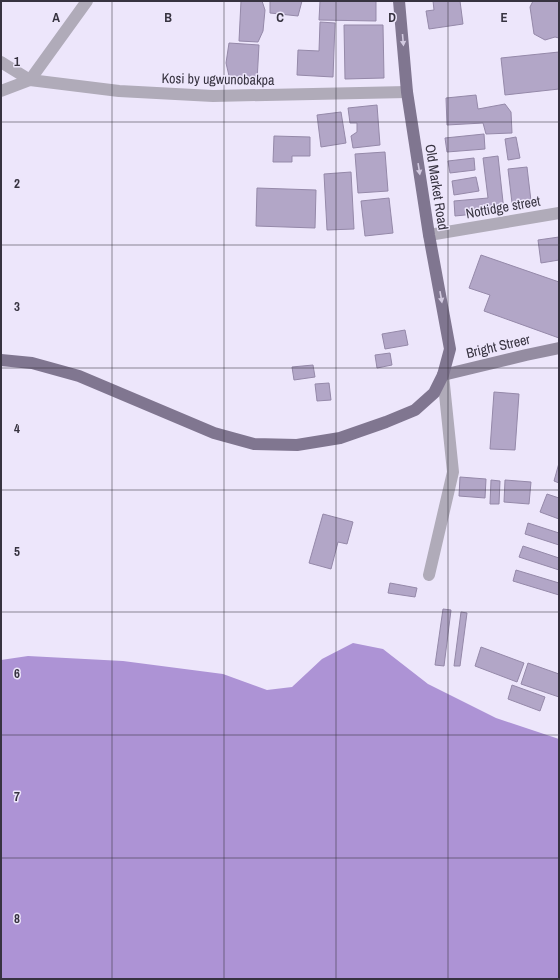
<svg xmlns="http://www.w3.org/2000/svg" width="560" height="980" viewBox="0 0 560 980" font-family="'Archivo Narrow',sans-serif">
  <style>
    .water { fill: #ad93d5 }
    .building { fill: #b2a6c7; stroke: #9589a9 }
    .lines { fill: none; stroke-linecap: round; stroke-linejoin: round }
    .minor { stroke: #b0abb9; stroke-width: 12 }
    .secondary { stroke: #948ca1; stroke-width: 12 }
    .primary { stroke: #807690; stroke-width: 12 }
    .oneway { fill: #d2cae0 }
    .grid { fill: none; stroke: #373340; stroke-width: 1; stroke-opacity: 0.55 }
    .labels { text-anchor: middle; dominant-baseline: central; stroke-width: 3; stroke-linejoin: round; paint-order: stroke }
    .street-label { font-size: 14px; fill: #373340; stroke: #ede6fb }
    .grid-label { font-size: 13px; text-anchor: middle; font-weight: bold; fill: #373340; stroke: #ede6fb; stroke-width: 3; stroke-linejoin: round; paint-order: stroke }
  </style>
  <rect width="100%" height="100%" fill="#ede6fb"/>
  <polygon class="water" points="353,643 383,649 428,684 496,718 559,739 559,979 1,979 1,660 28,656 123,661 223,674 267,690 292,687 322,659"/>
  <g class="building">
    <polygon points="241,1 262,1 265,10 263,31 258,42 239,41"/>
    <polygon points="270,1 302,1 298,16 270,13"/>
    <polygon points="320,1 376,1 376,21 319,20"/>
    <polygon points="433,1 460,1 463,24 429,29 426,11 434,10"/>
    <polygon points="533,1 559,1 559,38 555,37 545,40 534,34 530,7"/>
    <polygon points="320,22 335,23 333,77 297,75 298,50 319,51"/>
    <polygon points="344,25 383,25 384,78 345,79"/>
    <polygon points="229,43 259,45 257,81 230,80 226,63"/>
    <polygon points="559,52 559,89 505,95 501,58"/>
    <polygon points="476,95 478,109 505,104 511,112 512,133 486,134 483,123 447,125 446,98"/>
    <polygon points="377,105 380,145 353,148 351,136 357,132 357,123 350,123 348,108"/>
    <polygon points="341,112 346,143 321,147 317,115"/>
    <polygon points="484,134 485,149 447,152 445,138"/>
    <polygon points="274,136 310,137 310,156 292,156 292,162 273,162"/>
    <polygon points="516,137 520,158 508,160 505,139"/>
    <polygon points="385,152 388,191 358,193 355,154"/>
    <polygon points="498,156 504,211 455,216 454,201 488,198 483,158"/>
    <polygon points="474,158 475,170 450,173 448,161"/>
    <polygon points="527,167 531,201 512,203 508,169"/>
    <polygon points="351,172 354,229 327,230 324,174"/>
    <polygon points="476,177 479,191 454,195 452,181"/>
    <polygon points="257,188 316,190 315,228 256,226"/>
    <polygon points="389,198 393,233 365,236 361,201"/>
    <polygon points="559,237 559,260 541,263 538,240"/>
    <polygon points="481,255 559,282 559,338 484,311 490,295 469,288"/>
    <polygon points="405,330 408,345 385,349 382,334"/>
    <polygon points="390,353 392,365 377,368 375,355"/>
    <polygon points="313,365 315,377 294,380 292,367"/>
    <polygon points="329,383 331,400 317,401 315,384"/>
    <polygon points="494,392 519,394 515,450 490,449"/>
    <polygon points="559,463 559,483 554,481"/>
    <polygon points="460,477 486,479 485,498 459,496"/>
    <polygon points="491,480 500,481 499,504 490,504"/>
    <polygon points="505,480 531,482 529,504 504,502"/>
    <polygon points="547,494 559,498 559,519 540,512"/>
    <polygon points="323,514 353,522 347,544 338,542 331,569 309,563"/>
    <polygon points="528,523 559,533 559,545 525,534"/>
    <polygon points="523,546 559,558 559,570 519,557"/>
    <polygon points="516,570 559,583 559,595 513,581"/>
    <polygon points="390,583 417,588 415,597 388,593"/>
    <polygon points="443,609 451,610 444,666 435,665"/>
    <polygon points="461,612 467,613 460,666 454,666"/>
    <polygon points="481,647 524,663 517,682 475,666"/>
    <polygon points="528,663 559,674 559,697 521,684"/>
    <polygon points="512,685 545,697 540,711 508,699"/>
  </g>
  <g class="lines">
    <g class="minor">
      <polyline points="1,62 30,80 119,91 213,96 407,92"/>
      <polyline points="1,91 30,80 87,1"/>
      <polyline points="429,235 559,213"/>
      <polyline points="429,575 453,472 443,375"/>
    </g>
    <polyline class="secondary" points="443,375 526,355 559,348"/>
    <polyline class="primary" points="1,360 32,363 79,376 214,433 254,444 297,445 340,438 386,422 415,410 434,393 443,375 450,349 429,235 407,92 399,1"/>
  </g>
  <defs><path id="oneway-solid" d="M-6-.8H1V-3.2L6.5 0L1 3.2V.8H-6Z"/></defs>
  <g class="oneway">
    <use href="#oneway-solid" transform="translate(403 40) rotate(85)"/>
    <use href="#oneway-solid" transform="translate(419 169) rotate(81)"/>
    <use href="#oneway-solid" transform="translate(441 297) rotate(80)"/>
  </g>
  <path class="grid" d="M112,1V979M224,1V979M336,1V979M448,1V979M1,122H559M1,245H559M1,368H559M1,490H559M1,612H559M1,735H559M1,858H559"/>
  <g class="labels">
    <g class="street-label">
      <text transform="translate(218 79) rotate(1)">Kosi by ugwunobakpa</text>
      <text transform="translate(437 187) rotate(81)">Old Market Road</text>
      <text transform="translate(503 207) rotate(-10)">Nottidge street</text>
      <text transform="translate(498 346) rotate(-13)">Bright Streer</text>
    </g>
  </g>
  <g class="grid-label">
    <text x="56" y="22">A</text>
    <text x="168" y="22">B</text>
    <text x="280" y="22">C</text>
    <text x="392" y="22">D</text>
    <text x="504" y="22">E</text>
    <text x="17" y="66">1</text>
    <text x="17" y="188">2</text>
    <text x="17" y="311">3</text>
    <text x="17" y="433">4</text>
    <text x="17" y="556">5</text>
    <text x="17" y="678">6</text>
    <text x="17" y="801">7</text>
    <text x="17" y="923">8</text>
  </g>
  <rect width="560" height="980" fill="none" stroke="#373340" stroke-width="4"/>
</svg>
